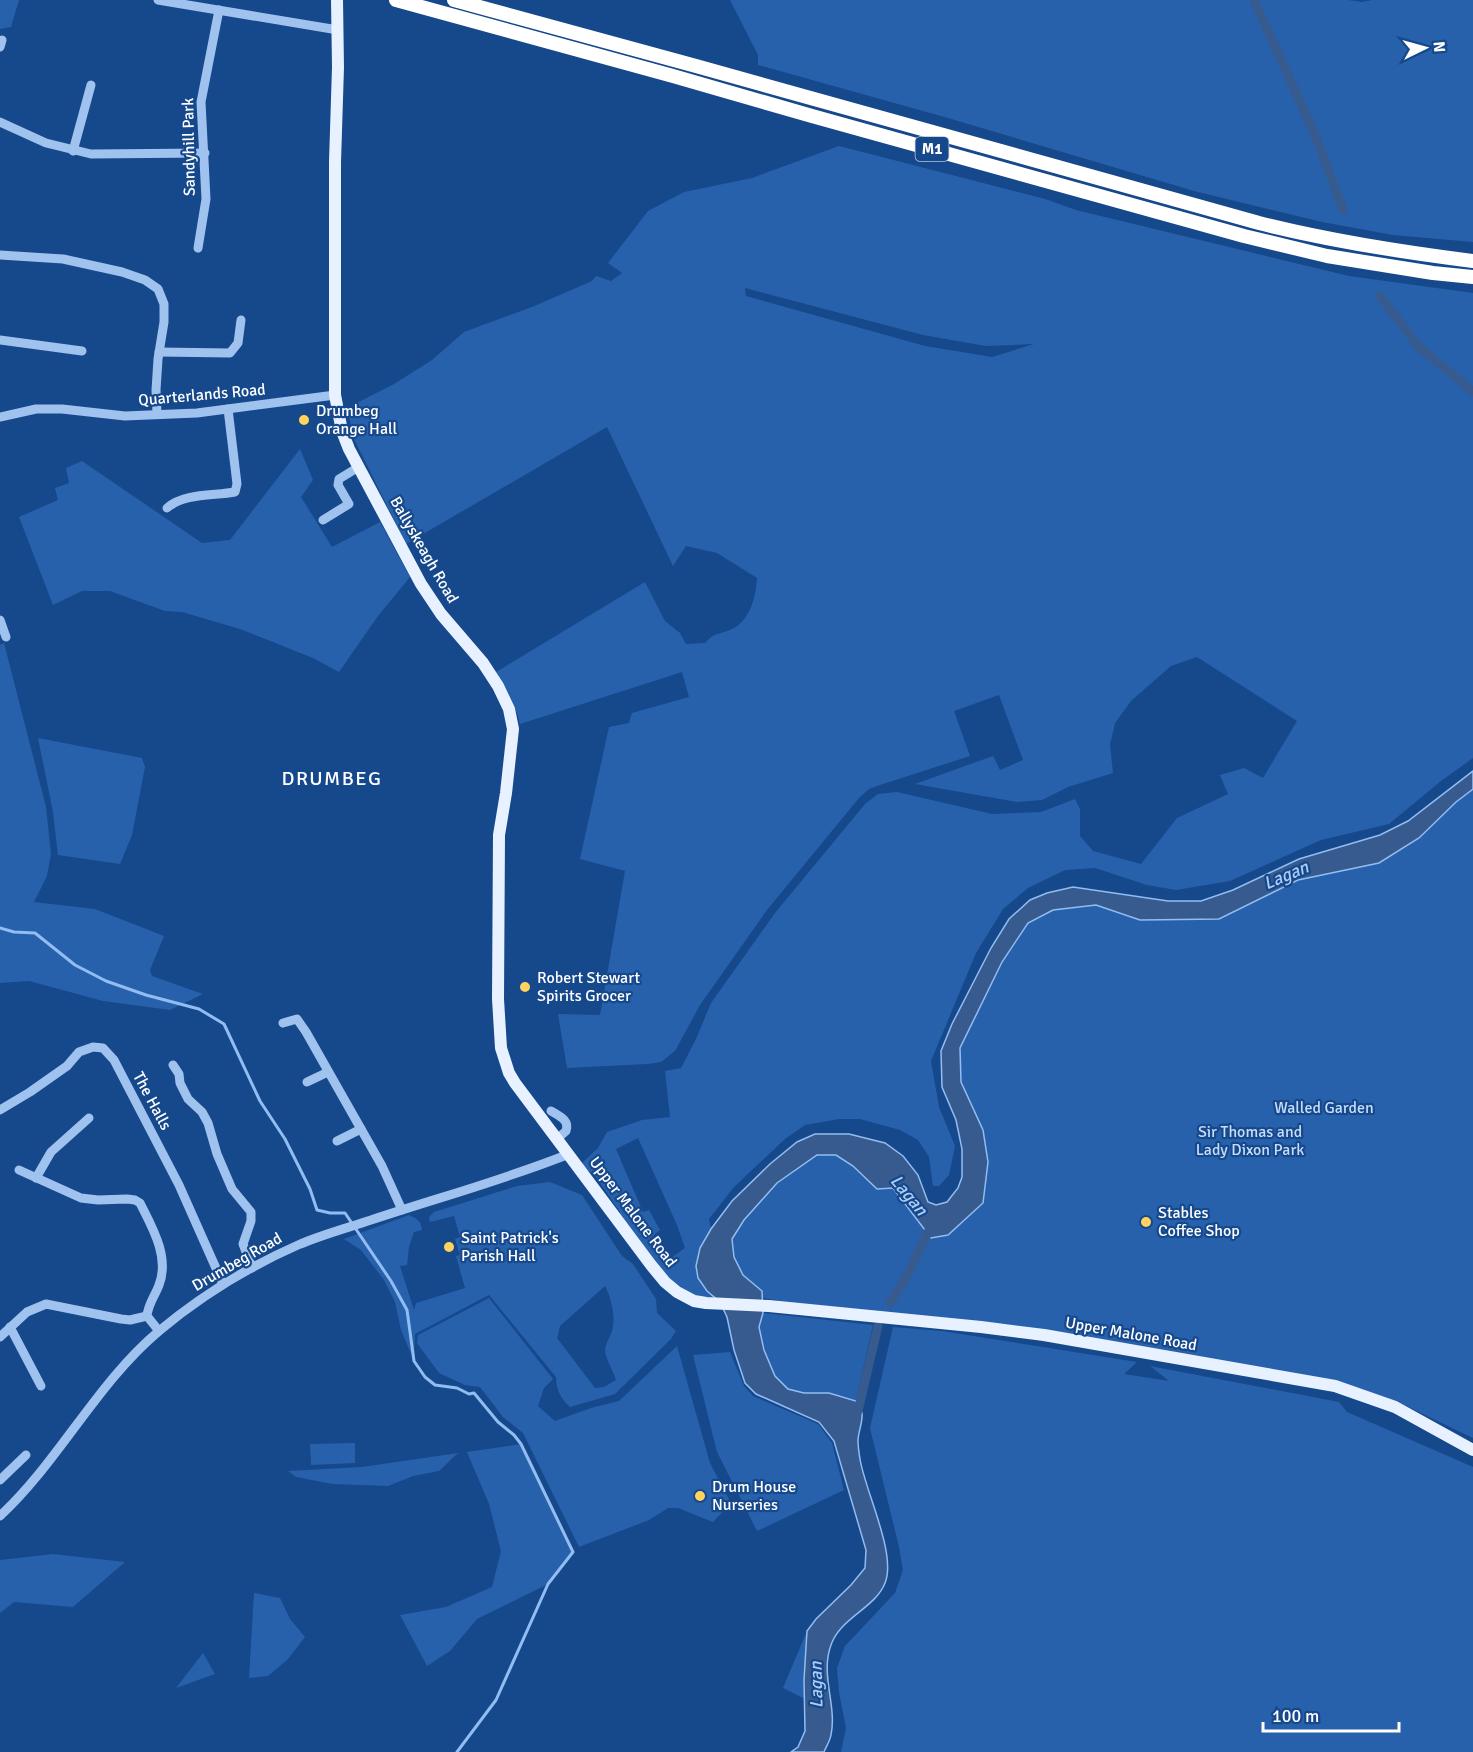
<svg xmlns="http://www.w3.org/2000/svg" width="1473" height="1752" viewBox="0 0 1473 1752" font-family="Signika,sans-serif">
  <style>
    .green { fill: #2861ab; fill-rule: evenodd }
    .water { fill: #375b8e; stroke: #92bdf2; stroke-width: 1.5 }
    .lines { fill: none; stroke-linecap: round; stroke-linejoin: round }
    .stream { stroke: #92bdf2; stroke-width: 3 }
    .canal { stroke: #375b8e; stroke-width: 9 }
    .minor { stroke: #a0c2ef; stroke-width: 9 }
    .major { stroke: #e8f1ff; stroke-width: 12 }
    .highway { stroke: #fff; stroke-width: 14 }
    .poi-dot { fill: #ffd35e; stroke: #16488c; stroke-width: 2 }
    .labels { text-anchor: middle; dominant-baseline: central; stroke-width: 4.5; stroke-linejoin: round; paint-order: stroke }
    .shield { fill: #16488c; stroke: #b9c8dc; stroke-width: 1.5 }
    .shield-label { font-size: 15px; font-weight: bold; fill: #fff }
    .street-label { font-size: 16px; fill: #fff; stroke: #16488c }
    .poi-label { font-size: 16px; fill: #fff; stroke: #16488c; text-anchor: start }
    .park-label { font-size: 16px; fill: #c6ddfb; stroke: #16488c }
    .water-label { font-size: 18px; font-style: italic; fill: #accdf6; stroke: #16488c }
    .quarter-label { font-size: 20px; letter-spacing: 1.5px; fill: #fff; stroke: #16488c }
  </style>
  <rect width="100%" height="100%" fill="#16488c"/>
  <g class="green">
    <polygon points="0,0 19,0 11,27 0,29"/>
    <polygon points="730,0 1348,0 1362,2 1372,0 1473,0 1473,242 1393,235 1322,222 1194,191 948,118 758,65 758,55"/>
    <path d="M839,146L1045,199L1076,210L1349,276L1473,293V758L1441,781L1389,824L1321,840L1230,881L1176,890L1147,885L1095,868L1065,870L1028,888L1003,909L976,953L931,1061L939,1107L955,1146L949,1175L939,1186H933L929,1157L918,1140L900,1130L860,1119H839L805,1125L785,1139L734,1187L709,1219L711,1229C692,1262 688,1277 720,1302L677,1290L619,1218L620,1212L594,1174L585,1169L581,1164L598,1148L607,1132L642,1120L670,1117L665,1071L681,1068L696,1039L711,1003L775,913L865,804L878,794L897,792L992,814L1041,812L1075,799L1080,809V836L1093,851L1141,864L1177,818L1228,794L1220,775L1244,768L1263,778L1297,721L1197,657L1171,666L1131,701L1115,723L1110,745L1113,773L1068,787L1042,800L1017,802L915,784L993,756L1000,770L1023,760L999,695L954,711L970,756L880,785L869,789L859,798L767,910L700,1005L675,1051L661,1062L648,1064L567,1068L558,1014L600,1015L625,871L580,859L609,727L629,723L632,713L689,697L682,672L520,724C516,705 506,688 496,672L645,582L665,621L680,633L686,644L705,643C715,632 718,635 730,630C750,622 756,597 757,578L717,553L686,546L673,566L607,427L406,544L354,439L347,408L394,384L432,360L464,332L532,307L592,281L596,276L611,281L622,273L608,263L648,211L684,192L752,178ZM745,288L923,335L986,346L1034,344L992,357L925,346L746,296ZM638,1138L677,1225L685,1248L671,1258L654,1235L660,1230L649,1210L643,1212L616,1149Z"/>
    <polygon points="300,449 313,480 301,497 332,547 380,522 410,577 378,616 339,672 313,658 240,629 182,612 165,611 110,591 82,591 53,605 19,517 58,500 55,488 69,483 66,468 82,461 202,543 230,540"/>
    <polygon points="4,643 46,807 51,854 47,876 34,902 95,909 164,936 150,970 152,976 203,994 170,1010 103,1001 29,981 0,983 0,645"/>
    <polygon points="38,738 142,758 145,767 132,835 120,864 58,855 53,812"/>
    <polygon points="1473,789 1473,1438 1398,1402 1337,1381 870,1316 763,1298 762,1291 743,1275 734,1257 732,1239 744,1220 777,1183 817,1155 836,1155 853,1166 877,1189 893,1188 931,1238 983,1203 988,1162 983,1130 961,1082 960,1048 1002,962 1028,923 1053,910 1096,905 1140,920 1219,919 1298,880 1379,863 1419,838 1456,802"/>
    <path d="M550,1182L582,1195L622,1256L633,1264L656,1299L657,1313L676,1331L671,1339L615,1394L570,1407C561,1399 556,1389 556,1377L489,1295L415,1334L414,1361L401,1330L395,1302L384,1280L361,1250L344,1239L409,1215C417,1219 421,1220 422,1230L414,1232L409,1247L407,1265L400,1266L414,1310L416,1303L465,1288L456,1256L460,1255L455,1239L460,1237L454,1216L430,1222L429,1217L434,1212L517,1186ZM605,1286C611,1297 616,1317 612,1331C610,1337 606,1343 605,1349C605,1358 613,1370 616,1380L604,1387L595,1388L557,1338L560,1326Z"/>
    <polygon points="489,1298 553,1379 544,1388 538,1406 555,1421 591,1408 619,1401 677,1346 710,1463 731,1503 713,1522 678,1508 668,1508 649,1520 579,1547 523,1433 503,1417 480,1387 465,1385 439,1373 417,1343 418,1335"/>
    <polygon points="763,1313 873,1325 856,1401 829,1393 804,1393 788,1389 775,1376 764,1350 759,1327"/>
    <polygon points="893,1327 942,1331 1137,1362 1124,1374 1169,1381 1150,1366 1339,1402 1347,1412 1473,1467 1473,1752 841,1752 846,1728 839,1692 837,1668 845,1646 895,1593 903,1570 899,1547 870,1428"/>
    <polygon points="730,1352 744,1386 753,1396 818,1424 832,1443 844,1490 757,1531 717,1452 693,1355"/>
    <polygon points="355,1443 355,1463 311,1465 310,1444"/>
    <polygon points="521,1444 573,1552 548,1584 477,1619 450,1651 427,1666 400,1615 446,1607 492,1587 501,1551 489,1504 467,1452"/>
    <polygon points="458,1453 439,1471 413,1476 388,1486 333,1484 296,1477 288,1471 362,1467"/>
    <polygon points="53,1554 125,1562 73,1607 14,1602 0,1613 0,1560"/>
    <polygon points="254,1593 280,1598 290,1619 305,1637 288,1659 268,1676 249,1678"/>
    <polygon points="807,1631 805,1699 783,1688"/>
    <polygon points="203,1653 215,1674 176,1688"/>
  </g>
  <path class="water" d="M1473,771V789L1456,802L1419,838L1379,863L1298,880L1219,919L1140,920L1096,905L1053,910L1028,923L1002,962L960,1048L961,1082L983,1130L988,1162L983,1203L948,1235L931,1238L893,1188L877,1189L853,1166L836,1155H817L777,1183L744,1220L732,1239L734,1257L743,1275L762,1291L763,1313L759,1327L764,1350L775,1376L788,1389L804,1393H829L856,1401C857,1404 861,1410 862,1413C863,1422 858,1432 858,1441C858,1446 859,1453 860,1459C865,1491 897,1554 885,1583C875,1609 838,1618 830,1648C821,1677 837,1706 831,1735C830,1741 826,1747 824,1752H791L798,1747L805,1731L804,1680L807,1631L816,1619L851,1585L865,1568L866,1550L834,1441L819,1422L756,1394L745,1383L734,1350L727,1317L720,1302L707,1291L698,1278L696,1266L700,1248L711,1229L732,1201L770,1164L797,1142L815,1134H849L885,1143L903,1156L918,1175L928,1202L936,1205L947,1202L958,1188L962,1177V1149L956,1120L942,1087L941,1051L952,1024L991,948L1009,919L1030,900L1047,893L1073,887L1168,901H1201L1233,890L1299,859L1380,835L1408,821Z"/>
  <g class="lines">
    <polyline class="stream" points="0,928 14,932 35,933 75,965 106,981 146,995 199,1009 224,1024 260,1101 285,1139 310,1189 317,1210 330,1213 345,1213 391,1281 407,1310 414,1361 425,1377 435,1385 457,1388 469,1394 474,1393 498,1422 514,1435 521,1444 573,1552 548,1584 496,1700 457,1752"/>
    <g class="canal">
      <polyline points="1254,0 1316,137 1343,210"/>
      <polyline points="1380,296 1418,346 1473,392"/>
      <polyline points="890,1303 908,1274 932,1224"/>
      <polyline points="854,1419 858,1411 878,1326"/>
    </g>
    <g class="minor">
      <polyline points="158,0 338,30"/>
      <polyline points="0,47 2,40"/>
      <polyline points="0,122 46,143 91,154 205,153"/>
      <polyline points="73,151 91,85"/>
      <polyline points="198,248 206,199 201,102 219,10"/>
      <polyline points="0,255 63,259 122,272 145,280 158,289 164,304 164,322 158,359 156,390 157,414"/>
      <polyline points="0,340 82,351"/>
      <polyline points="159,352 230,353 238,343 241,320"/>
      <polyline points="0,417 36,409 62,409 125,416 197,413 335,395"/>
      <path d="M167,508C184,493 214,496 235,492L237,484L228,409"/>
      <polyline points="323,520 349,504 338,485 339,479 357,468"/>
      <polyline points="0,620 6,637"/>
      <polyline points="283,1023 297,1019 306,1032 382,1166 402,1210"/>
      <polyline points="173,1065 179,1074 180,1083 188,1099 202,1112 208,1123 217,1154 232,1189 251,1212 251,1221 243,1244 252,1268"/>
      <polyline points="307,1082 328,1072"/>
      <polyline points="0,1110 30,1092 67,1066 79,1052 93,1047 103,1048 114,1060 179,1185 223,1284"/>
      <path d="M551,1111C559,1116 570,1120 566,1131L557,1139"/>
      <polyline points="337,1141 361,1129"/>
      <path d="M19,1170L81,1198L98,1200L127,1199L135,1200L140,1203C152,1227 170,1257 159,1285C155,1296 148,1304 147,1316L159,1331"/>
      <polyline points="36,1178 51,1152 89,1118"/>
      <polyline points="10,1327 41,1386"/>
      <polyline points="0,1337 27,1312 46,1304 121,1319 130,1320 147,1316"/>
      <polyline points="0,1480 26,1455"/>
      <path d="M0,1516C60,1460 96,1384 159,1331C201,1296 248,1267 298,1245C321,1235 347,1228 371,1220C437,1198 504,1180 569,1154"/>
    </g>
    <polyline class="major" points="337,0 338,67 335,162 335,395 342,431 349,449 421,584 441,614 483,663 498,686 509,709 513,729 506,793 499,835 498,999 501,1048 509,1073 515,1083 651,1265 665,1282 677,1292 694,1301 706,1303 769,1306 981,1327 1044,1335 1335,1386 1395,1407 1473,1450"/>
    <g class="highway">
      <polyline points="396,0 673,76 812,116 1244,236 1327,256 1433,273 1473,277"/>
      <path d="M454,0L696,66L1259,223C1330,241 1401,252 1473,261"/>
    </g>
  </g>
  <g class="poi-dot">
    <circle cx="304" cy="420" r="6"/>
    <circle cx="525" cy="987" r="6"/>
    <circle cx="1146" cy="1222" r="6"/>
    <circle cx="449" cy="1247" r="6"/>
    <circle cx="700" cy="1496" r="6"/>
  </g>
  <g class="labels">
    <rect class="shield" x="915.5" y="137" width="33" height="24" rx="4.5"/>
    <g class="shield-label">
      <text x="932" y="149">M1</text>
    </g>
    <g class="street-label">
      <text transform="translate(189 147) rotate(-91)">Sandyhill Park</text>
      <text transform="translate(202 395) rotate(-5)">Quarterlands Road</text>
      <text transform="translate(424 550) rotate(60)">Ballyskeagh Road</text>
      <text transform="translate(152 1101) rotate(62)">The Halls</text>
      <text transform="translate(633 1212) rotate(53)">Upper Malone Road</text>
      <text transform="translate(237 1262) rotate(-30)">Drumbeg Road</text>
      <text transform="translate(1131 1334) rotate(10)">Upper Malone Road</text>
    </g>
    <g class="poi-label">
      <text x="316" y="411">Drumbeg<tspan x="316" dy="18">Orange Hall</tspan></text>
      <text x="537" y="978">Robert Stewart<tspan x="537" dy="18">Spirits Grocer</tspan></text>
      <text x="1158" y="1213">Stables<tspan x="1158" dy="18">Coffee Shop</tspan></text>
      <text x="461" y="1238">Saint Patrick's<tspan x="461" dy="18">Parish Hall</tspan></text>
      <text x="712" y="1487">Drum House<tspan x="712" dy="18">Nurseries</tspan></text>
    </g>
    <g class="park-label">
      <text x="1324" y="1108">Walled Garden</text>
      <text x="1250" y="1132">Sir Thomas and<tspan x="1250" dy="18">Lady Dixon Park</tspan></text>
    </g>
    <g class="water-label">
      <text transform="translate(1286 875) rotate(-23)">Lagan</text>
      <text transform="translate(909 1195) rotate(50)">Lagan</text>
      <text transform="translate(816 1685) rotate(-91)">Lagan</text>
    </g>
    <g class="quarter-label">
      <text x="332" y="778">DRUMBEG</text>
    </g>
  </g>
  <g transform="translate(1425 48) rotate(85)" stroke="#16488c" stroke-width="4.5" paint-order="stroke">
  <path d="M0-4.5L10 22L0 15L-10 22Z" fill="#ffffff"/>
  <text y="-9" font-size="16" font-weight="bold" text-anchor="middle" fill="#ffffff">N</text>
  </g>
  <path d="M1263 1722v9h136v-9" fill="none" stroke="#ffffff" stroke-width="3"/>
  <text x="1272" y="1722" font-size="18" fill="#ffffff" stroke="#16488c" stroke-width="4.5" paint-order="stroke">100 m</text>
</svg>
